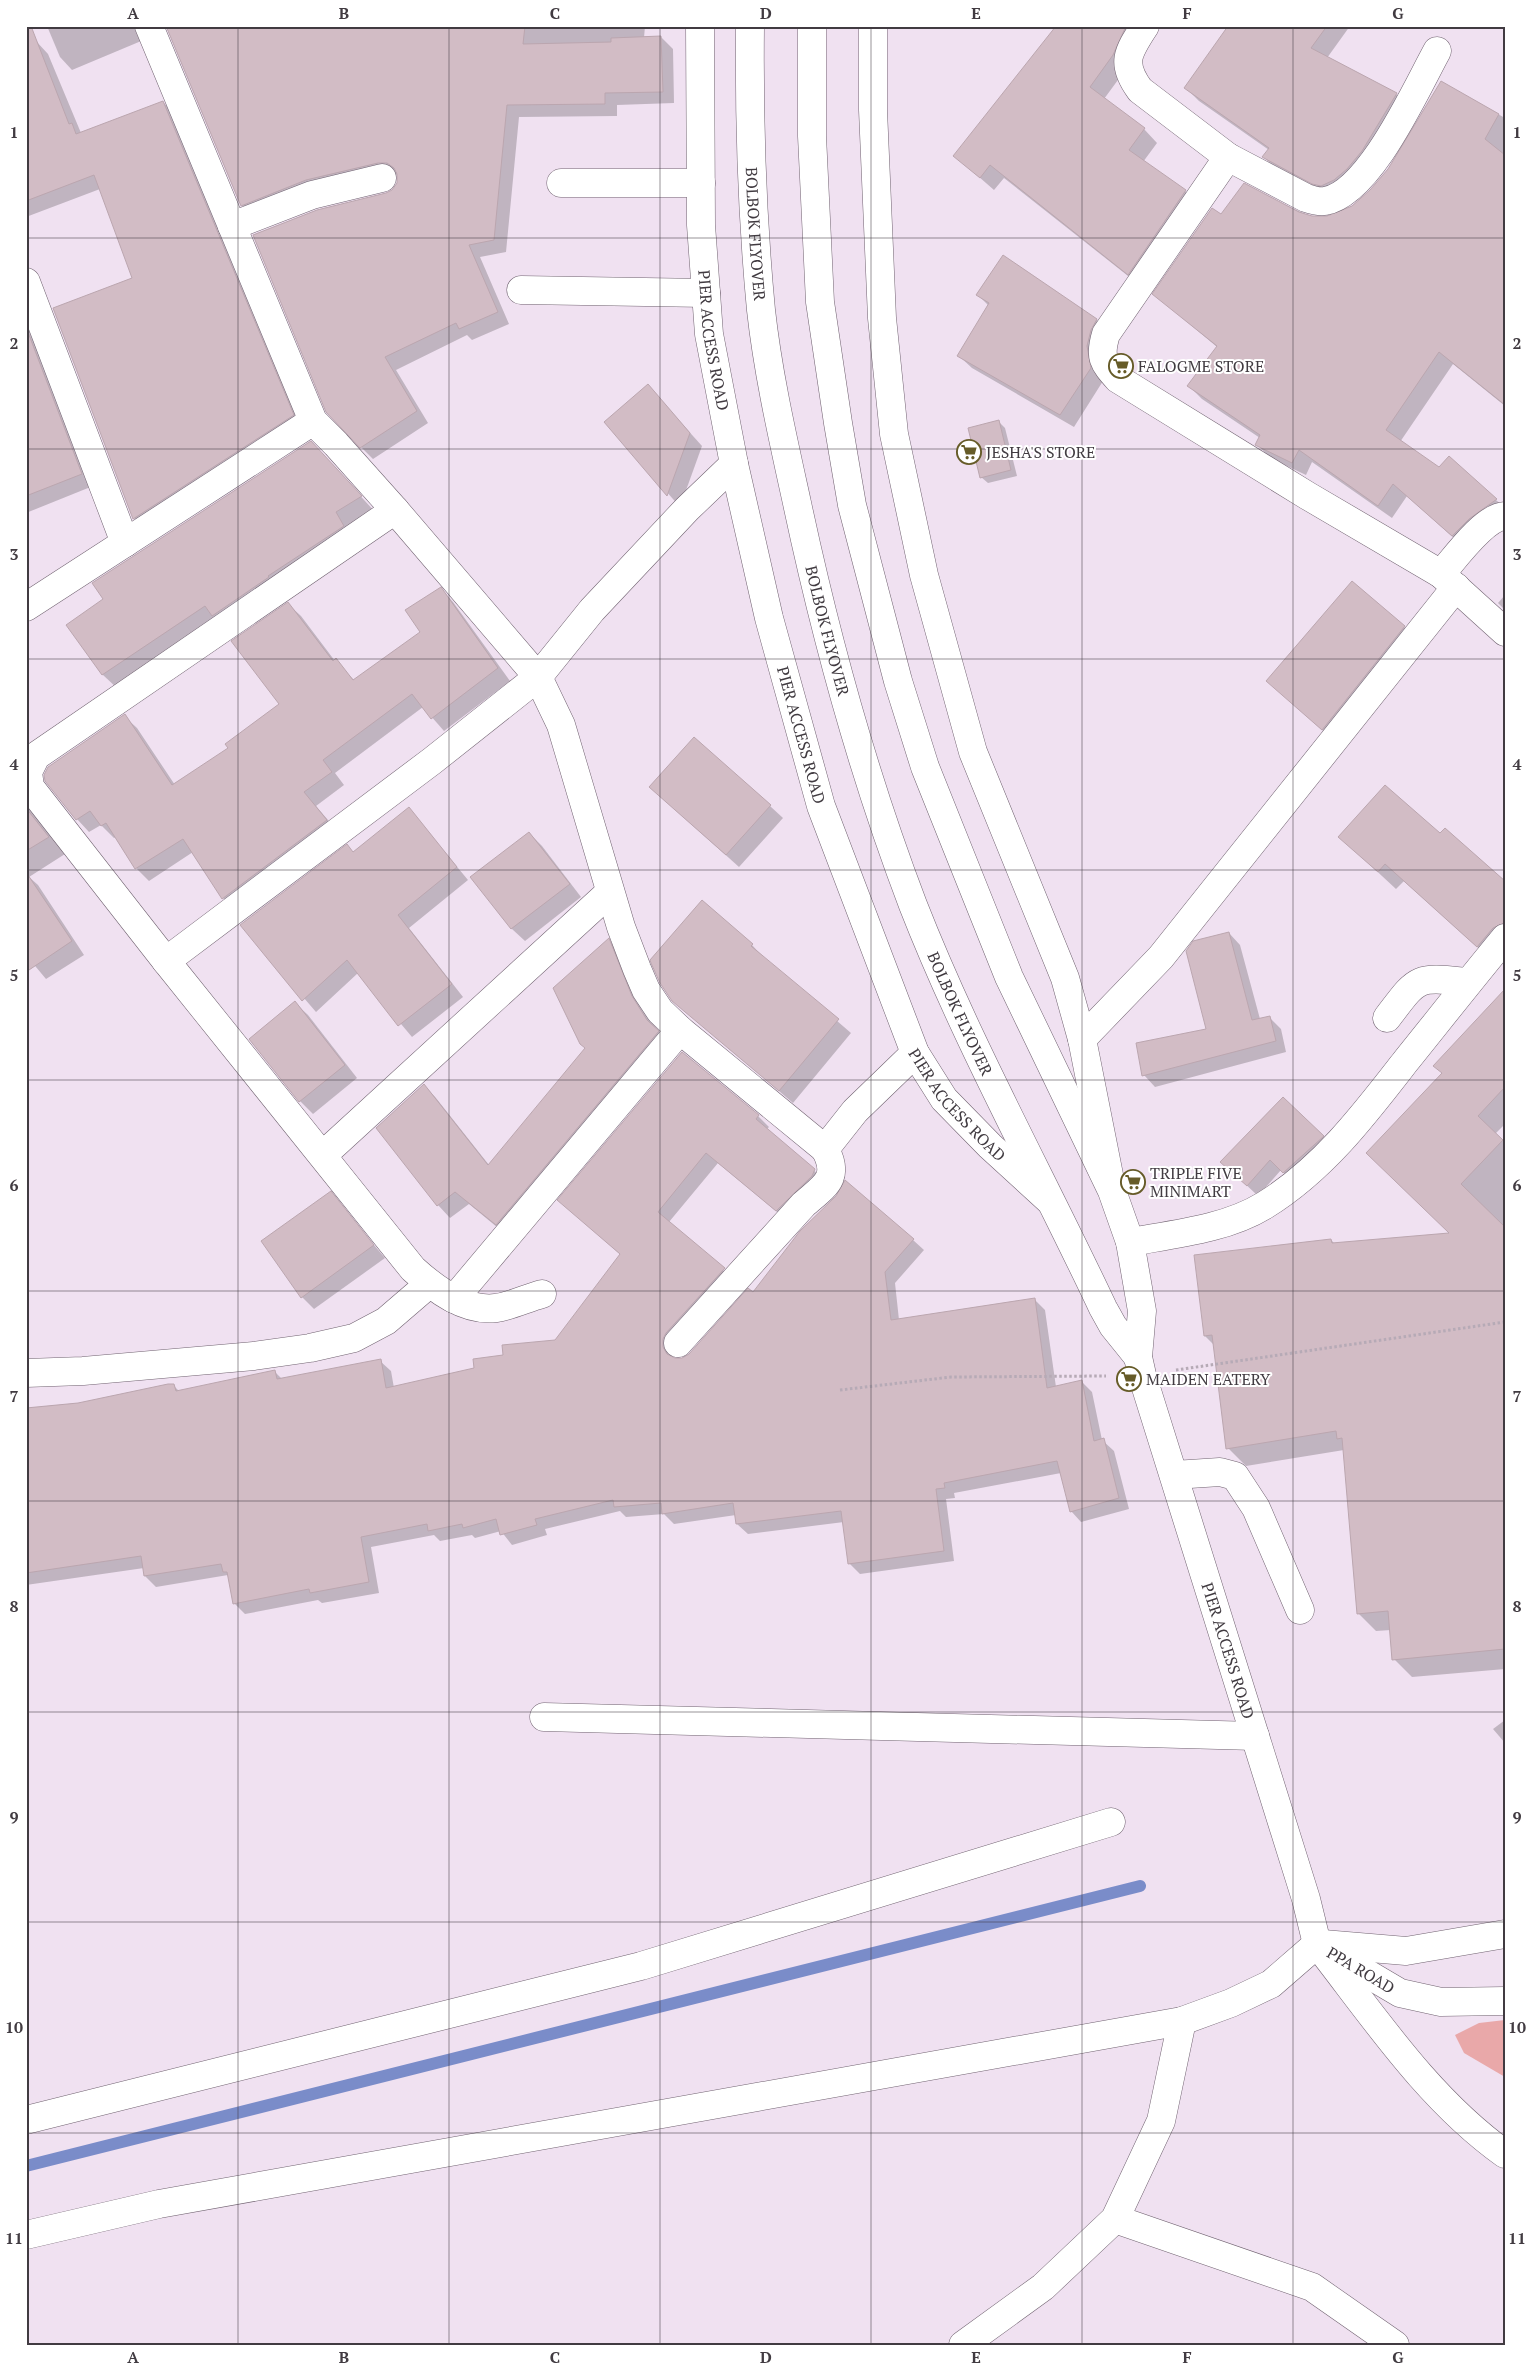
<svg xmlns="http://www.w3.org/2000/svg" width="1531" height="2371" viewBox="0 0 1531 2371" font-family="'PT Serif',serif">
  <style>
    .green { fill: #e9a8a9 }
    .shadow { fill: #0003 }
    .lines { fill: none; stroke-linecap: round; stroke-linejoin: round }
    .stream { stroke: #7a8cc9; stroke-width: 12 }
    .building { fill: #d2bcc5; stroke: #bba6af }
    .minor-casing { stroke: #716371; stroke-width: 29 }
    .major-casing { stroke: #716371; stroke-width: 29 }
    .highway-casing { stroke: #716371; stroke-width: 29 }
    .path { stroke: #b6aab6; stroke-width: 3; stroke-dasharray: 2.5 2.5; stroke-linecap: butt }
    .minor { stroke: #fff; stroke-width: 28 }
    .major { stroke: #fff; stroke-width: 28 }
    .highway { stroke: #fff; stroke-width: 28 }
    .grid { fill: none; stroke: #413b41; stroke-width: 1; stroke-opacity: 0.55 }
    .labels { text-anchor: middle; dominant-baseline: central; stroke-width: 4; stroke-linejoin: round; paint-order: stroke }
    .street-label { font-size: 16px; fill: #413b41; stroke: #fff }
    .poi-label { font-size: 16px; fill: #413b41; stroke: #fff; text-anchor: start }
    .neatline { fill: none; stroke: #413b41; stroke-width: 2 }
    .grid-label { font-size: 16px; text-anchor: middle; font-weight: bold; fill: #413b41 }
  </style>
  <rect width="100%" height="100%" fill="#f0e1f1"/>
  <polygon class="green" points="1505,2020 1505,2077 1464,2053 1455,2035 1479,2023"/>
  <g class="shadow">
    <polygon points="47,26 152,26 146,39 72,70 60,57"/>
    <polygon points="430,26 645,26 644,38 661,37 673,49 674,103 617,105 617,116 519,117 506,252 480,257 509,324 472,340 467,335 396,370 428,423 373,459 361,447 387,194 394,190 398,182 398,175 391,174 254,217 242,205"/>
    <polygon points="1063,26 1151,26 1126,69 1104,99 1144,129 1157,143 1143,162 1185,191 1199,204 1142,287 1004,178 994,190 955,156"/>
    <polygon points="1229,26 1350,26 1327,58 1396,94 1410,108 1334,198 1277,171 1264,157 1269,150 1199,101 1186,88"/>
    <polygon points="36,41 48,54 81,133 163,102 175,114 305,427 146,530 134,518 54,309 134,279 100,189 26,217 26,45"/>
    <polygon points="1442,83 1505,118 1505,406 1453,364 1400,442 1439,469 1496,500 1505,508 1466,549 1407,496 1392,518 1312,462 1306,475 1270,458 1257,444 1260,438 1202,399 1189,386 1217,347 1154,294 1221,216 1244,185 1309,216 1327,218 1349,209 1370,192 1389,170"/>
    <polygon points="1003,257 1097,320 1109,333 1103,381 1074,427 972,368 959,356 989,306 977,294"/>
    <polygon points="26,305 93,486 26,513"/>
    <polygon points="648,386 702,446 680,507 606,423"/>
    <polygon points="999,422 1005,428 1017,476 988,483 981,477"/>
    <polygon points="325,457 375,512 118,689 103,675 68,626 105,599"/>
    <polygon points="441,589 453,602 510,681 444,731 423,707 335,773 344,785 316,806 339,833 236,911 223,898 193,852 149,881 136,868 116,837 114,838 101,825 89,832 77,819 124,716 137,728 175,785 230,749 281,704 288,604 301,616 335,661 354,680 421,633"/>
    <polygon points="1505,595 1505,610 1498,603"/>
    <polygon points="1404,627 1423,646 1342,748 1268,681"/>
    <polygon points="650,787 770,806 783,818 739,867"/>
    <polygon points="26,789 29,792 34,814 65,854 29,877 38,885 84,955 46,979 26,955"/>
    <polygon points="409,809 468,880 409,928 463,997 412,1037 358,973 316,1012 241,925 354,853"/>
    <polygon points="529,833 542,846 581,897 525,941 512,929 472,877"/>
    <polygon points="1440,835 1505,883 1505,953 1496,964 1404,881 1396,889 1340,837"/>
    <polygon points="1229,933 1240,945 1260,1019 1269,1017 1281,1029 1286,1052 1155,1087 1144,1075 1208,1030"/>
    <polygon points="608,940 621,952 644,1010 660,1034 509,1237 469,1204 450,1218 438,1205 424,1085 436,1098 489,1165 586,1049"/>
    <polygon points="752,945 764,958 851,1033 793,1103 673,1000"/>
    <polygon points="1505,991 1505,1124 1495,1134 1505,1143 1505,1669 1412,1677 1394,1659 1391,1630 1376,1631 1358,1613 1344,1450 1246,1466 1228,1448 1215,1346 1205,1336 1331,1240 1335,1244 1451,1234 1443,1074"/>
    <polygon points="295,1003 308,1015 357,1078 313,1114 300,1101"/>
    <polygon points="682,1054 758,1116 769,1127 766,1130 825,1180 788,1221 718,1163 669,1222 734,1280 673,1350 673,1359 683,1359 690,1355 753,1294 913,1240 924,1250 895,1283 899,1320 1035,1300 1045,1310 1056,1387 1081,1381 1092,1392 1102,1440 1114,1451 1129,1509 1081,1522 1071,1511 1061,1473 954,1493 955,1498 946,1499 954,1561 860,1574 849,1563 844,1522 748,1534 737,1524 736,1515 674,1524 664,1514 626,1517 620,1511 545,1529 547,1535 512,1545 501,1531 475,1538 472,1535 440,1541 434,1535 371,1547 379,1593 322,1603 318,1600 245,1614 234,1603 228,1575 156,1587 145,1576 144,1568 26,1585 26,1408 78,1404 173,1385 180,1392 275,1372 282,1379 380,1361 391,1371 394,1388 476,1369 504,1356 555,1341 621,1255 559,1200"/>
    <polygon points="1323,1137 1334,1147 1295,1183 1281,1170 1258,1196 1222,1162"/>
    <polygon points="330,1193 385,1258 314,1309 302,1297"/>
    <polygon points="1505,1720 1505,1743 1493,1729"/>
  </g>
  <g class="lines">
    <polyline class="stream" points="26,2166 1140,1886"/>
  </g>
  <g class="building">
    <polygon points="26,26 31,26 69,124 72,123 76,134 163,101 294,415 133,519 53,308 132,278 94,175 26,201"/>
    <polygon points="166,26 525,26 523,44 611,42 611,38 661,36 663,92 605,93 605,104 507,105 494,240 469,245 498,312 459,329 456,323 385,357 417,411 360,448 326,412 253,235 317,210 386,193 392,190 397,183 397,174 394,168 387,163 378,163 306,180 241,206"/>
    <polygon points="1056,26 1126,26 1113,55 1090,87 1145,128 1129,150 1186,190 1128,275 990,165 980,178 953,156"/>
    <polygon points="1228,26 1327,26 1311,48 1397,93 1362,151 1347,169 1334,180 1321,186 1312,184 1262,157 1269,148 1184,88"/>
    <polygon points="1441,81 1499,114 1485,139 1505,155 1505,405 1439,352 1386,430 1439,467 1449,456 1497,499 1469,519 1452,536 1393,484 1378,506 1299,450 1292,463 1255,445 1260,435 1187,386 1217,346 1152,294 1212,208 1221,214 1244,183 1299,212 1312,216 1327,216 1352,206 1370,190 1388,169"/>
    <polygon points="1003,255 1097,319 1091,330 1087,346 1091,368 1060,415 957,356 989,303 976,295"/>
    <polygon points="26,327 82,474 26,496"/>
    <polygon points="648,384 690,433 667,496 604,422"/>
    <polygon points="999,420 1011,470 980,478 968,428"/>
    <polygon points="311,441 362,496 336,512 344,526 268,576 269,577 212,616 205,606 102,675 66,625 103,599 92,583"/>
    <polygon points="1352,581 1405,626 1322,730 1266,681"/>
    <polygon points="441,587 498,668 431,719 412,694 323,760 332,772 304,792 327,820 222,899 183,839 135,869 106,823 101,826 90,811 76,820 45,781 44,775 48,767 125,714 172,785 228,748 225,744 279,704 231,641 288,602 333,661 336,658 353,680 420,632 405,610"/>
    <polygon points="694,737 771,805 726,855 649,787"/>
    <polygon points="1385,785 1440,833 1445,828 1505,881 1505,923 1493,928 1477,947 1385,864 1378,872 1338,837"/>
    <polygon points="409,807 457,867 398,915 452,984 398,1026 347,960 302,1001 240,925 347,844 353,852"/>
    <polygon points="26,808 49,837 26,851"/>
    <polygon points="529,832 570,884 511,929 470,877"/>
    <polygon points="26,872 72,941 26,972"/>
    <polygon points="702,900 753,944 751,946 839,1019 779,1091 672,1001 660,983 651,963 650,960"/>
    <polygon points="1229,932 1252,1020 1270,1016 1276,1041 1142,1076 1136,1043 1206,1029 1186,951 1193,941"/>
    <polygon points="609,938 632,996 647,1020 659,1031 496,1225 455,1192 437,1206 376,1128 424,1084 488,1165 585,1048 580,1044 553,988"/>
    <polygon points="1505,989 1505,1087 1478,1116 1503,1140 1461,1184 1505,1227 1505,1649 1392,1660 1388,1611 1357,1614 1342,1438 1337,1439 1336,1431 1226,1449 1212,1335 1204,1336 1194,1255 1331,1239 1332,1243 1449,1233 1366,1153 1442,1073 1433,1066"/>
    <polygon points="295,1001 345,1065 299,1102 249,1039"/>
    <polygon points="682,1052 759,1115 756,1119 815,1169 812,1176 776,1211 706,1153 658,1212 725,1268 666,1333 663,1339 663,1347 667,1354 675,1358 682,1358 689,1354 748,1288 753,1292 800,1231 836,1196 845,1180 914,1239 885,1272 891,1320 1035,1298 1047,1388 1082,1380 1094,1441 1104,1438 1119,1498 1070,1512 1057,1461 944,1483 945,1488 936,1489 944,1551 848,1564 841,1511 736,1524 733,1503 662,1514 661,1503 614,1507 613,1500 535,1519 537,1525 500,1535 496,1519 463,1528 462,1524 428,1531 427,1524 361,1537 369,1582 310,1593 309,1589 233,1604 227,1572 223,1572 221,1564 144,1576 141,1556 26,1573 26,1408 78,1403 168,1384 174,1384 176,1391 275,1370 277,1379 381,1359 386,1388 474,1368 473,1359 503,1355 502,1345 555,1340 620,1254 557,1200"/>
    <polygon points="1283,1097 1324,1136 1283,1173 1270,1160 1247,1186 1220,1162"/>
    <polygon points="331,1191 374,1245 301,1298 261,1241"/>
  </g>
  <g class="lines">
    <defs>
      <g id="minor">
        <polyline points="149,26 313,421 336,444 395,510 538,677 561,725 621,927 637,969 646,990 660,1011 680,1030 825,1149"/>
        <path d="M1145,26C1128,52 1120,63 1140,90L1228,157L1306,198C1312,200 1319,202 1325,201C1370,193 1416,89 1437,51"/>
        <path d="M1228,157L1106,334C1099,357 1103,362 1118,379L1308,496L1441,574L1505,632"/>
        <polyline points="561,183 701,183"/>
        <polyline points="232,226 312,195 382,178"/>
        <polyline points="26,282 125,543"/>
        <polyline points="521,290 706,293"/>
        <path d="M395,510L36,756L28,772L30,787L166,961L413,1269C435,1289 465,1312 496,1308C511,1306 527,1298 542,1294"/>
        <path d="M1441,574C1455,558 1484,517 1505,516"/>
        <polyline points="26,607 313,421"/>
        <polyline points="166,961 432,761 538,677 592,610 687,509 734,464"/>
        <path d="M1387,1018C1419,976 1415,977 1468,982"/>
        <polyline points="1082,1039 1161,957 1456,587"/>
        <polyline points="323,1155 610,892"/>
        <path d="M1130,1242C1175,1234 1226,1229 1265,1205C1323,1169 1364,1115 1405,1062C1438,1021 1471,979 1505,938"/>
        <polyline points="454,1299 680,1030"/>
        <path d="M678,1343L803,1205C824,1186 841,1179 825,1149L855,1111L915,1053"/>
        <polyline points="26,1373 83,1371 254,1356 310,1348 354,1338 386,1321 429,1284"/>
        <polyline points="1174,1475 1220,1472 1235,1476 1256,1508 1300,1610"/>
        <polyline points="544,1717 1255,1736"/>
        <polyline points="26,2120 641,1966 1111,1822"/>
        <polyline points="1115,2219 1312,2287 1395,2345"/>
        <path d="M26,2235L159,2204L1182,2021L1231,2003L1271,1984L1317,1944C1374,2017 1428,2099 1505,2154"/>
        <polyline points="963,2345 1043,2287 1115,2219 1161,2121 1182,2021"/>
      </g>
      <g id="major">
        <path id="s1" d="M700,26L701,225L709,334L734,464L769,618L821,806L915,1053L944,1099L990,1146L1049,1200"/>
        <polyline points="873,26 873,110 882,318 894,434 924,575 973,752 1065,978 1082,1039 1109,1175"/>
      </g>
      <g id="highway">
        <path id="s2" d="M750,26C749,121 752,216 761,310C768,374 783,439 797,503C826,639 863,774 913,905C967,1043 1040,1174 1103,1308L1113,1326L1138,1357"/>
        <path id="s3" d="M812,26V136L820,302L838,423L852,505L898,681L925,767L1009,977L1112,1191L1130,1242L1142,1311L1138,1357L1142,1375L1306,1899L1317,1944"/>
        <path id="s4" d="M1317,1944L1400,1993L1441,2002L1505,2001"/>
        <polyline points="1323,1944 1406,1951 1505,1934"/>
      </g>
    </defs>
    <use href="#minor" class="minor-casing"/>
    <use href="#major" class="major-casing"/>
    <use href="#highway" class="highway-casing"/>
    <g class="path">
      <polyline points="1176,1370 1505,1322"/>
      <polyline points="840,1390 951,1377 1106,1376"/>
    </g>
    <use href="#minor" class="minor"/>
    <use href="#major" class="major"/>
    <use href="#highway" class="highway"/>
  </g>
  <path class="grid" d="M238,26V2345M449,26V2345M660,26V2345M871,26V2345M1082,26V2345M1293,26V2345M26,238H1505M26,449H1505M26,659H1505M26,870H1505M26,1080H1505M26,1291H1505M26,1501H1505M26,1712H1505M26,1922H1505M26,2133H1505"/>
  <defs>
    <symbol id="supermarket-ring" viewBox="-11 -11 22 22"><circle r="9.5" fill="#fff" stroke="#665b28" stroke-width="1.5"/><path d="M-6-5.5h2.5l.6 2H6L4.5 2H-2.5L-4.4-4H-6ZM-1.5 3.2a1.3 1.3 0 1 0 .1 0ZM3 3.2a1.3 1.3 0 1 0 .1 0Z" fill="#665b28"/></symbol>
  </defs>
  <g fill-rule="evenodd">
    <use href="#supermarket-ring" x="1107" y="352" width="28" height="28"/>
    <use href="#supermarket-ring" x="955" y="438" width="28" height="28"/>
    <use href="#supermarket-ring" x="1119" y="1168" width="28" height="28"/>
    <use href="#supermarket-ring" x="1115" y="1365" width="28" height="28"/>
  </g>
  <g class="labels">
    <g class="street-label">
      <text stroke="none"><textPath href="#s2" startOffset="208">BOLBOK FLYOVER</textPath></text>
      <text stroke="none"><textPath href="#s1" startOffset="315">PIER ACCESS ROAD</textPath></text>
      <text stroke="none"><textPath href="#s2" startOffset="612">BOLBOK FLYOVER</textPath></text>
      <text stroke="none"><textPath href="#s1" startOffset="720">PIER ACCESS ROAD</textPath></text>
      <text stroke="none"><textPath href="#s2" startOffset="1018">BOLBOK FLYOVER</textPath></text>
      <text stroke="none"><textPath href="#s1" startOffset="1125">PIER ACCESS ROAD</textPath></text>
      <text stroke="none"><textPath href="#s3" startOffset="1695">PIER ACCESS ROAD</textPath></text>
      <text stroke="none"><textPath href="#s4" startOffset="51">PPA ROAD</textPath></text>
    </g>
    <g class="poi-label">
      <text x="1138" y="366">FALOGME STORE</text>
      <text x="986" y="452">JESHA'S STORE</text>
      <text x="1150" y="1173">TRIPLE FIVE<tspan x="1150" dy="18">MINIMART</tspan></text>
      <text x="1146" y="1379">MAIDEN EATERY</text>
    </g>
  </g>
  <rect width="1531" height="2371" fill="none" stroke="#ffffff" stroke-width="55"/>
  <rect x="28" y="28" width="1476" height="2316" class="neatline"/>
  <g class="grid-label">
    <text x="133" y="19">A</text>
    <text x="344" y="19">B</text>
    <text x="555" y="19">C</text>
    <text x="766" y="19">D</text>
    <text x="976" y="19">E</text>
    <text x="1187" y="19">F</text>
    <text x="1398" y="19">G</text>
    <text x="14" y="138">1</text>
    <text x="1517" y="138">1</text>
    <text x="14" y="349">2</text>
    <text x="1517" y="349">2</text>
    <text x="14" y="560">3</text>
    <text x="1517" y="560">3</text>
    <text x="14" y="770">4</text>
    <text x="1517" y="770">4</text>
    <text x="14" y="981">5</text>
    <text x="1517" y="981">5</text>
    <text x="14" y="1191">6</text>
    <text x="1517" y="1191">6</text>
    <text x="14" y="1402">7</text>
    <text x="1517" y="1402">7</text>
    <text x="14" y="1612">8</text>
    <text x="1517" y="1612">8</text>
    <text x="14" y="1823">9</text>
    <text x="1517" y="1823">9</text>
    <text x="14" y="2033">10</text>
    <text x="1517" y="2033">10</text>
    <text x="14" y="2244">11</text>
    <text x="1517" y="2244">11</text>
    <text x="133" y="2363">A</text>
    <text x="344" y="2363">B</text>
    <text x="555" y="2363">C</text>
    <text x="766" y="2363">D</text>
    <text x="976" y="2363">E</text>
    <text x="1187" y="2363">F</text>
    <text x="1398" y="2363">G</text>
  </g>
</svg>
